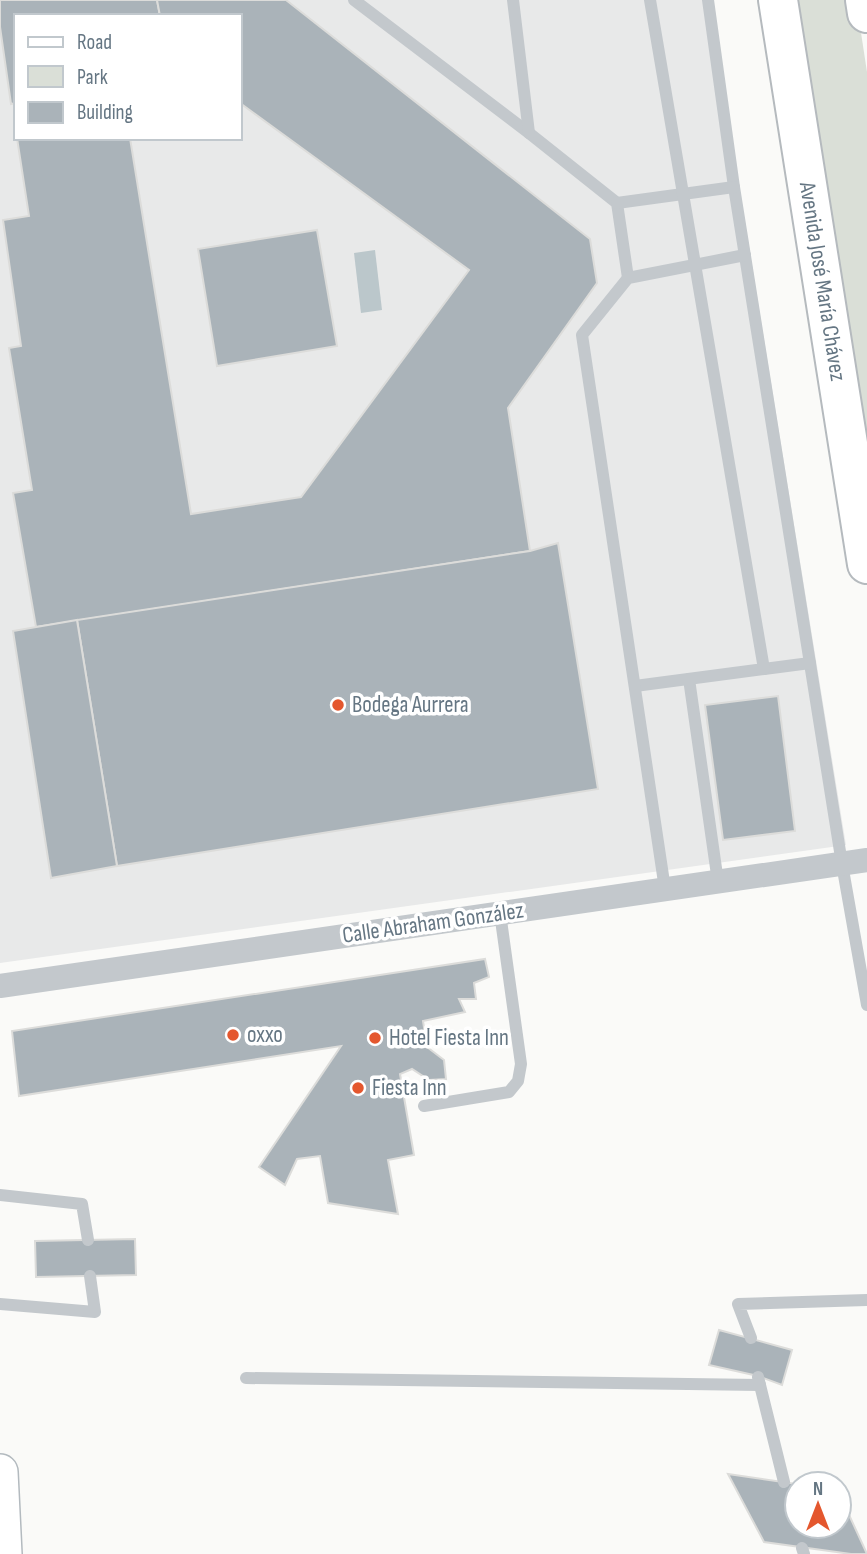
<svg xmlns="http://www.w3.org/2000/svg" width="867" height="1554" viewBox="0 0 867 1554" font-family="'Sofia Sans Condensed',sans-serif">
  <style>
    .built { fill: #e8e9e9; fill-rule: evenodd }
    .green { fill: #dadfd7 }
    .water { fill: #bbc7cb }
    .building { fill: #aab3b9; stroke: #dcdcda; stroke-width: 2 }
    .lines { fill: none; stroke-linecap: round; stroke-linejoin: round }
    .secondary-casing { stroke: #b3babf; stroke-width: 38 }
    .primary-casing { stroke: #b5babe; stroke-width: 42 }
    .service { stroke: #c3c8cc; stroke-width: 12 }
    .minor { stroke: #c3c8cc; stroke-width: 24 }
    .secondary { stroke: #fff; stroke-width: 35 }
    .primary { stroke: #fff; stroke-width: 38 }
    .poi-dot { fill: #e4572e; stroke: #fff; stroke-width: 2.5 }
    .labels { text-anchor: middle; dominant-baseline: central; stroke-width: 7; stroke-linejoin: round; paint-order: stroke }
    .street-label { font-size: 23px; fill: #657683; stroke: #fff }
    .poi-label { font-size: 23px; fill: #657683; stroke: #fff; text-anchor: start }
  </style>
  <rect width="100%" height="100%" fill="#fafaf8"/>
  <path class="built" d="M0,0H709L846,845L0,963ZM16,16H240V138H16Z"/>
  <polygon class="green" points="788,0 856,0 867,72 867,503"/>
  <polygon class="water" points="375,250 382,310 361,313 354,253"/>
  <g class="building">
    <polygon points="0,0 157,0 160,16 16,16 16,103 11,104 0,27"/>
    <polygon points="157,0 286,0 590,239 597,283 508,408 530,551 36,627 13,493 32,490 9,348 21,346 3,220 29,216 17,138 130,138 191,514 301,497 469,270 240,103 240,16 160,16"/>
    <polygon points="317,230 337,346 217,366 198,249"/>
    <polygon points="558,543 598,789 117,866 77,620 530,551"/>
    <polygon points="77,620 117,866 51,878 13,631"/>
    <polygon points="778,696 795,831 723,840 705,705"/>
    <polygon points="485,959 489,977 474,983 476,999 459,999 465,1012 423,1021 427,1047 444,1060 446,1079 429,1080 412,1069 400,1074 414,1155 388,1160 398,1214 328,1203 320,1156 297,1159 285,1185 259,1167 341,1046 19,1096 12,1031"/>
    <polygon points="135,1239 136,1275 36,1277 35,1241"/>
    <polygon points="719,1330 792,1350 782,1385 758,1376 709,1365"/>
    <polygon points="728,1474 797,1484 797,1526 839,1526 839,1493 867,1554 851,1554 764,1542"/>
  </g>
  <g class="lines">
    <defs>
      <polyline id="secondary" points="0,1472 4,1554"/>
      <g id="primary">
        <path id="s1" d="M778,0L867,564"/>
        <polyline points="865,0 867,13"/>
      </g>
    </defs>
    <use href="#secondary" class="secondary-casing"/>
    <use href="#primary" class="primary-casing"/>
    <g class="service">
      <polyline points="354,0 529,133 617,203 628,278"/>
      <polyline points="513,0 529,133"/>
      <polyline points="708,0 734,187 842,864 867,1005"/>
      <polyline points="617,203 734,187"/>
      <polyline points="764,669 810,663"/>
      <polyline points="689,679 718,882"/>
      <polyline points="635,686 764,669 650,0"/>
      <polyline points="665,889 582,335 628,278 745,255"/>
      <polyline points="424,1106 509,1092 518,1081 521,1064 500,913"/>
      <polyline points="0,1195 82,1204 88,1240"/>
      <polyline points="0,1304 95,1312 90,1276"/>
      <polyline points="751,1338 738,1304 867,1300"/>
      <polyline points="758,1377 784,1482"/>
      <polyline points="246,1378 760,1385"/>
      <polyline points="802,1548 804,1554"/>
    </g>
    <polyline class="minor" points="0,986 867,860"/>
    <use href="#secondary" class="secondary"/>
    <use href="#primary" class="primary"/>
  </g>
  <g class="poi-dot">
    <circle cx="338" cy="705" r="7"/>
    <circle cx="233" cy="1035" r="7"/>
    <circle cx="375" cy="1038" r="7"/>
    <circle cx="358" cy="1088" r="7"/>
  </g>
  <g class="labels">
    <g class="street-label">
      <text stroke="none"><textPath href="#s1" startOffset="285">Avenida José María Chávez</textPath></text>
      <text transform="translate(433 923) rotate(-8)">Calle Abraham González</text>
    </g>
    <g class="poi-label">
      <text x="352" y="705">Bodega Aurrera</text>
      <text x="247" y="1035">oxxo</text>
      <text x="389" y="1038">Hotel Fiesta Inn</text>
      <text x="372" y="1088">Fiesta Inn</text>
    </g>
  </g>
  <rect x="14" y="14" width="228" height="126" fill="#ffffff" stroke="#c1c8cd" stroke-width="2"/>
  <rect x="28" y="37" width="35" height="10" fill="#ffffff" stroke="#c1c8cd" stroke-width="2"/>
  <text x="77" y="49" font-size="21" fill="#657683">Road</text>
  <rect x="28" y="66" width="35" height="21" fill="#dadfd7" stroke="#c1c8cd" stroke-width="2"/>
  <text x="77" y="84" font-size="21" fill="#657683">Park</text>
  <rect x="28" y="102" width="35" height="21" fill="#aab3b9" stroke="#c1c8cd" stroke-width="2"/>
  <text x="77" y="119" font-size="21" fill="#657683">Building</text>
  <g transform="translate(818 1505)"><circle r="33" fill="#ffffff" stroke="#c1c8cd" stroke-width="2"/>
  <path d="M0-5L12 26L0 18L-12 26Z" fill="#e4572e"/>
  <text y="-10" font-size="19" font-weight="bold" text-anchor="middle" fill="#657683">N</text>
  </g>
</svg>
